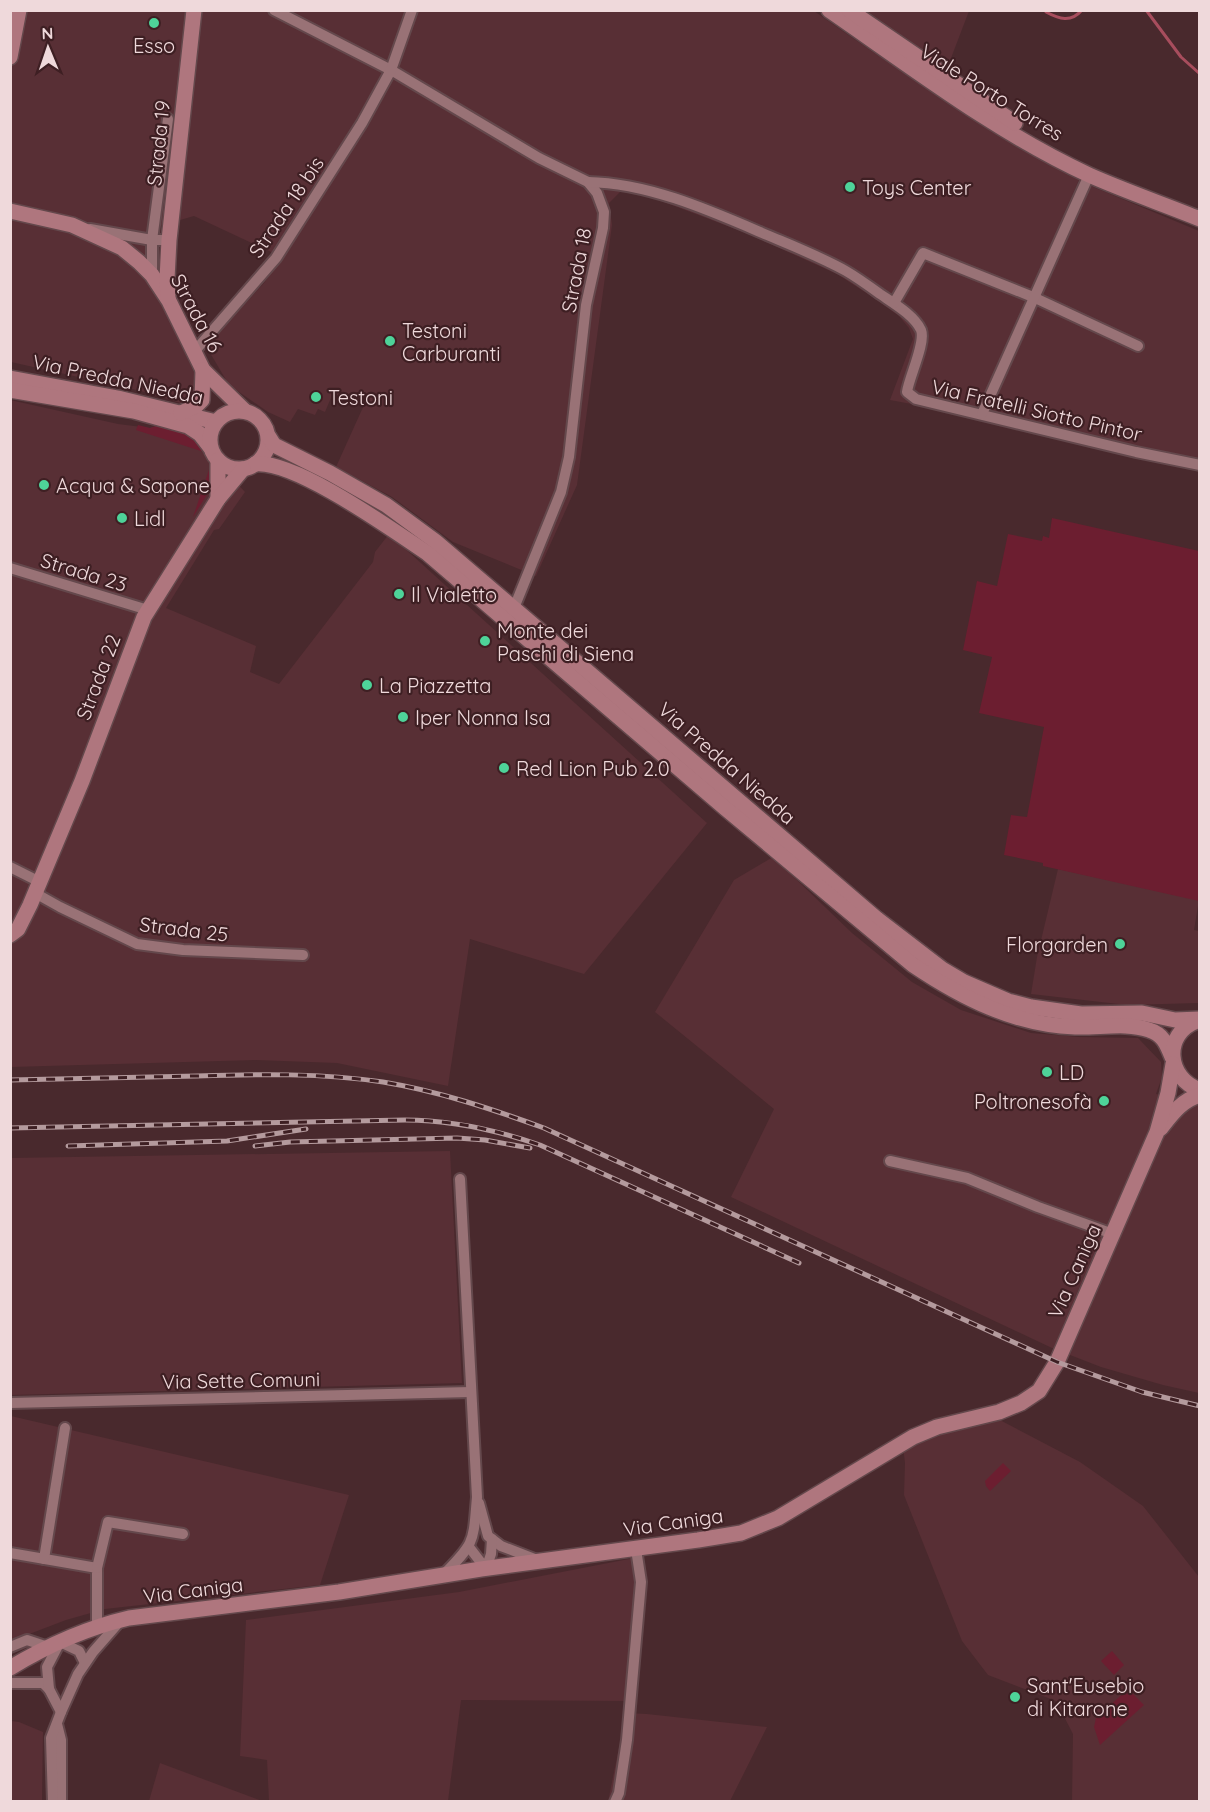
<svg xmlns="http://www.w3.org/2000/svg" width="1210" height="1812" viewBox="0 0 1210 1812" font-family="Quicksand,sans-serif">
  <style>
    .built { fill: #582f35 }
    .green { fill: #6c1e30 }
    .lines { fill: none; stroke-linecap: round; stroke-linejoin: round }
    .stream { stroke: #a74d5d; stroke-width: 3 }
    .street-casing { stroke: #64484c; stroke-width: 14 }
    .secondary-casing { stroke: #64484c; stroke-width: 18 }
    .street { stroke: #997276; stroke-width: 10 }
    .secondary { stroke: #af767e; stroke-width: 15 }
    .rail-casing { stroke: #b49a9d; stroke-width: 5 }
    .rail { stroke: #3e1f23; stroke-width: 3; stroke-dasharray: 9; stroke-linecap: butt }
    .poi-dot { fill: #4ed399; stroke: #3e1f23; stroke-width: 2 }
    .labels { text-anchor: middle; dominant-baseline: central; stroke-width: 4.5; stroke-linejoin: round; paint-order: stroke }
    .poi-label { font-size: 20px; fill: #efd9db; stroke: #3e1f23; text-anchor: start }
    .street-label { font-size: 20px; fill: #efd9db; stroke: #3e1f23 }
  </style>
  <rect width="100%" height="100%" fill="#49292d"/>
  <g class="built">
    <polygon points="10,11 814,11 873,52 975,118 1079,180 975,416 890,400 913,339 909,328 899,316 871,296 837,274 746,233 640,193 622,190 609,203 612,225 577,485 536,576 453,542 392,497 336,467 364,405 333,393 325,412 318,409 315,415 298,409 290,422 268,412 229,385 206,346 264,283 282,257 194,216 149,229 143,274 153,285 201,387 195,402 181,403 141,391 11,362"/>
    <polygon points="863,11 969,11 948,66"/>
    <polygon points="1091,186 1199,231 1199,463 990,412"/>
    <polygon points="10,400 118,424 150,428 159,425 199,442 211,463 228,474 245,492 219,529 214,530 166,608 256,646 250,672 279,684 373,562 375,552 389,534 707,823 584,974 470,939 448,1086 337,1063 256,1060 11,1067"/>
    <polygon points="773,857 852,933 912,982 961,1010 1031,1033 1079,1037 1138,1038 1161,1062 1162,1077 1156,1094 1199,1103 1199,1393 1163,1385 1101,1367 1052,1348 731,1197 774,1109 655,1012 734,880"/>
    <polygon points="1058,869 1199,900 1194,930 1199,931 1199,1003 1127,1005 1031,994 1037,957"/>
    <polygon points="450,1151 462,1383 11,1395 11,1158"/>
    <polygon points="11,1416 349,1495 320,1585 105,1609 66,1620 11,1641"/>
    <polygon points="998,1419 1080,1462 1143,1506 1199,1577 1199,1801 1072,1801 1073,1734 1056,1701 988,1675 962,1641 904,1495 905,1463 903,1447 928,1433"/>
    <polygon points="639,1557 629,1701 461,1700 448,1801 269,1801 267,1760 240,1756 246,1620 459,1592"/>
    <polygon points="626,1713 647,1714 767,1727 730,1801 608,1802"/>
    <polygon points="11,1721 19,1722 43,1732 42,1801 11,1801"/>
    <polygon points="160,1763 262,1801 149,1801"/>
  </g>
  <g class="green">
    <polygon points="138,425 150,428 159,425 192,436 199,442 204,452 136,430"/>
    <polygon points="211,464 213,485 193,517"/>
    <polygon points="1052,518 1199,551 1199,901 1043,866 1043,863 1004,855 1011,815 1027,817 1044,727 979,713 992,657 963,650 977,581 997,586 1008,534 1042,541 1043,536 1049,538"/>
    <polygon points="1003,1463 1011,1471 990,1491 986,1486 985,1481"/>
    <polygon points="1112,1651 1124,1665 1114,1675 1101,1661"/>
    <polygon points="1128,1689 1144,1705 1100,1745 1094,1727 1096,1718"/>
  </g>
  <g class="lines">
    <g class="stream">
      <polyline points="1146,10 1181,57 1200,74"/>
      <path d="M1046,12C1059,19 1071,23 1082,10"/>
    </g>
    <defs>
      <g id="street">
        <polyline points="274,10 391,70 539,158 588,182 597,193 604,212 603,228 586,305 569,457 561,492 514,608"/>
        <path d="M588,182C649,183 711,211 767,235C793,246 821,257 846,271C858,278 869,286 880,294C893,303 914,315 921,330C926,343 909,377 907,392L916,399L1136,452L1200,465"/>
        <polyline points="90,229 152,240 169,240"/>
        <polyline points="152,275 152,240 168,119"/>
        <polyline points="894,303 923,253 1033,297 1138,346"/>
        <polyline points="194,352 276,258 362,123 391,70 412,10"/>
        <polyline points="982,414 1089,175"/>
        <polyline points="10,568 148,610"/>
        <polyline points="10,867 40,882"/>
        <polyline points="35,893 60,907 137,944 183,950 303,955"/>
        <polyline points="890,1161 967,1178 1038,1207 1113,1234"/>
        <polyline points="10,1403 471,1392"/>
        <polyline points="479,1503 488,1536 501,1546 537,1560"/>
        <polyline points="469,1547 486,1569 491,1554 492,1539"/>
        <polyline points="10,1553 97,1568 97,1626"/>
        <polyline points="44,1559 65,1428"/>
        <polyline points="97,1568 108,1522 183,1534"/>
        <path d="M443,1575C476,1542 473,1542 477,1497L460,1179"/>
        <polyline points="10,1647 27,1640 48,1647"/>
        <polyline points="10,1683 43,1683 49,1689 61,1712"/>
        <polyline points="49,1689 47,1667 60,1642 79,1651 85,1663"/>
        <polyline points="57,1724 61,1740 61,1802"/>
        <polyline points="53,1802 51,1738 61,1712 78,1674 93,1652 121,1620"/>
        <polyline points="615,1802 619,1793 627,1740 641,1582 636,1549"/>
      </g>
      <g id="secondary">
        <path d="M829,10C913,68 996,132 1089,175C1125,191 1163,204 1200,219"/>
        <polyline points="849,10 1015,123"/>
        <polyline points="10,57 19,10"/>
        <polyline points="10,211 72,225 122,248 139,262 152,275 169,301 203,370 245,411"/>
        <polyline points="168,298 167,279 169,240 194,10"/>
        <polyline points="10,378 118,398 216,422"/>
        <polyline points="10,390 134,411 188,426 200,434 210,447"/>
        <circle cx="239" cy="440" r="29"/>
        <polyline points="181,413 196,406 202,400 203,370"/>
        <polyline points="269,437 274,445 330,473 386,505 435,541 877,919 942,969 964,982 1008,1001 1031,1007 1081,1014 1142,1013 1175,1020 1200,1019"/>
        <polyline points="218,460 218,499"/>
        <path d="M255,464C295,460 391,529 427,553L725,808L913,965C962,998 1015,1025 1075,1027C1099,1028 1127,1022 1149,1030C1163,1034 1167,1045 1172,1057"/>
        <polyline points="10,935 18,929 30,905 82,781 144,617 218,499 243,469"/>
        <path d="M1197,1021C1162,1034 1167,1079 1200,1090"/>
        <path d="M1161,1128C1172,1114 1182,1100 1200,1095"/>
        <path d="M10,1668C48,1645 86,1628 129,1618L339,1592L481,1569L698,1540L741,1533L778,1518L913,1437L937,1427L999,1412L1021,1403L1039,1391L1057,1362L1157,1132L1168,1093L1173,1064"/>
      </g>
    </defs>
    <use href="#street" class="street-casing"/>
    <use href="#secondary" class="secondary-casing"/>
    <use href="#street" class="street"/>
    <use href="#secondary" class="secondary"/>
    <defs>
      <g id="rail">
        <path d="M10,1080C73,1079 135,1077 197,1076C259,1074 321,1073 383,1082C438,1091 492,1109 544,1128L1057,1362L1142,1392L1200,1406"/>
        <path d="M10,1128L405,1120C453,1120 496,1130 540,1145L799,1263"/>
        <polyline points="68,1146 227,1141 306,1129"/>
        <polyline points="255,1146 290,1142 457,1138 485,1140 530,1148"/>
      </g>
    </defs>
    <use href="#rail" class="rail-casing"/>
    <use href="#rail" class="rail"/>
  </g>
  <g class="poi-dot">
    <circle cx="154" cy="23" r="6"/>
    <circle cx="850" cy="187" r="6"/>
    <circle cx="390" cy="341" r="6"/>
    <circle cx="316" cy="397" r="6"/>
    <circle cx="44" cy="485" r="6"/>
    <circle cx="122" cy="518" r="6"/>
    <circle cx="399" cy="594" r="6"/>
    <circle cx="485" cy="641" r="6"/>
    <circle cx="367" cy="685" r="6"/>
    <circle cx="403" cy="717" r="6"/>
    <circle cx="504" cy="768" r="6"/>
    <circle cx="1120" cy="944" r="6"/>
    <circle cx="1047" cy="1072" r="6"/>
    <circle cx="1104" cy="1101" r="6"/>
    <circle cx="1015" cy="1697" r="6"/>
  </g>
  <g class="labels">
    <g class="poi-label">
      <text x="154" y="45" text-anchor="middle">Esso</text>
      <text x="862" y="187">Toys Center</text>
      <text x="402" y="330">Testoni<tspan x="402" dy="23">Carburanti</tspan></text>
      <text x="328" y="397">Testoni</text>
      <text x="56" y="485">Acqua &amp; Sapone</text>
      <text x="134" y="518">Lidl</text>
      <text x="411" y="594">Il Vialetto</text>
      <text x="497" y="630">Monte dei<tspan x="497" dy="23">Paschi di Siena</tspan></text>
      <text x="379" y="685">La Piazzetta</text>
      <text x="415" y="717">Iper Nonna Isa</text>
      <text x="516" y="768">Red Lion Pub 2.0</text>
      <text x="1108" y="944" text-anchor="end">Florgarden</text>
      <text x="1059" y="1072">LD</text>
      <text x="1092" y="1101" text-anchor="end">Poltronesofà</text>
      <text x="1027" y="1685">Sant'Eusebio<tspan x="1027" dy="23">di Kitarone</tspan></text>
    </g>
    <g class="street-label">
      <text transform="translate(992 92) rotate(32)">Viale Porto Torres</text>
      <text transform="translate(158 143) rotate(-84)">Strada 19</text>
      <text transform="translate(286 207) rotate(-56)">Strada 18 bis</text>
      <text transform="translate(576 270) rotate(-79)">Strada 18</text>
      <text transform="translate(197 313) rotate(62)">Strada 16</text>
      <text transform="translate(118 379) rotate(12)">Via Predda Niedda</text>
      <text transform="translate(1037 410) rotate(13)">Via Fratelli Siotto Pintor</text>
      <text transform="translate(84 572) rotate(17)">Strada 23</text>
      <text transform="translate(98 677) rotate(-69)">Strada 22</text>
      <text transform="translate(727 763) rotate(41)">Via Predda Niedda</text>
      <text transform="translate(184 929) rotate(7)">Strada 25</text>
      <text transform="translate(1074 1271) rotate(-66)">Via Caniga</text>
      <text transform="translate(241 1380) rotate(-1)">Via Sette Comuni</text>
      <text transform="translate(673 1522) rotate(-8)">Via Caniga</text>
      <text transform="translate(193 1590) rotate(-7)">Via Caniga</text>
    </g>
  </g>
  <rect width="1210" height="1812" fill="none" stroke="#efd9db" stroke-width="24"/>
  <g transform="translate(48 48) rotate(358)" stroke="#3e1f23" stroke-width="4.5" paint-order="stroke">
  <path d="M0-4.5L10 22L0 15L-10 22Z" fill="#efd9db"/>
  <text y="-9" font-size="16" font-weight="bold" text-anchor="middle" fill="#efd9db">N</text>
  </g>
</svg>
